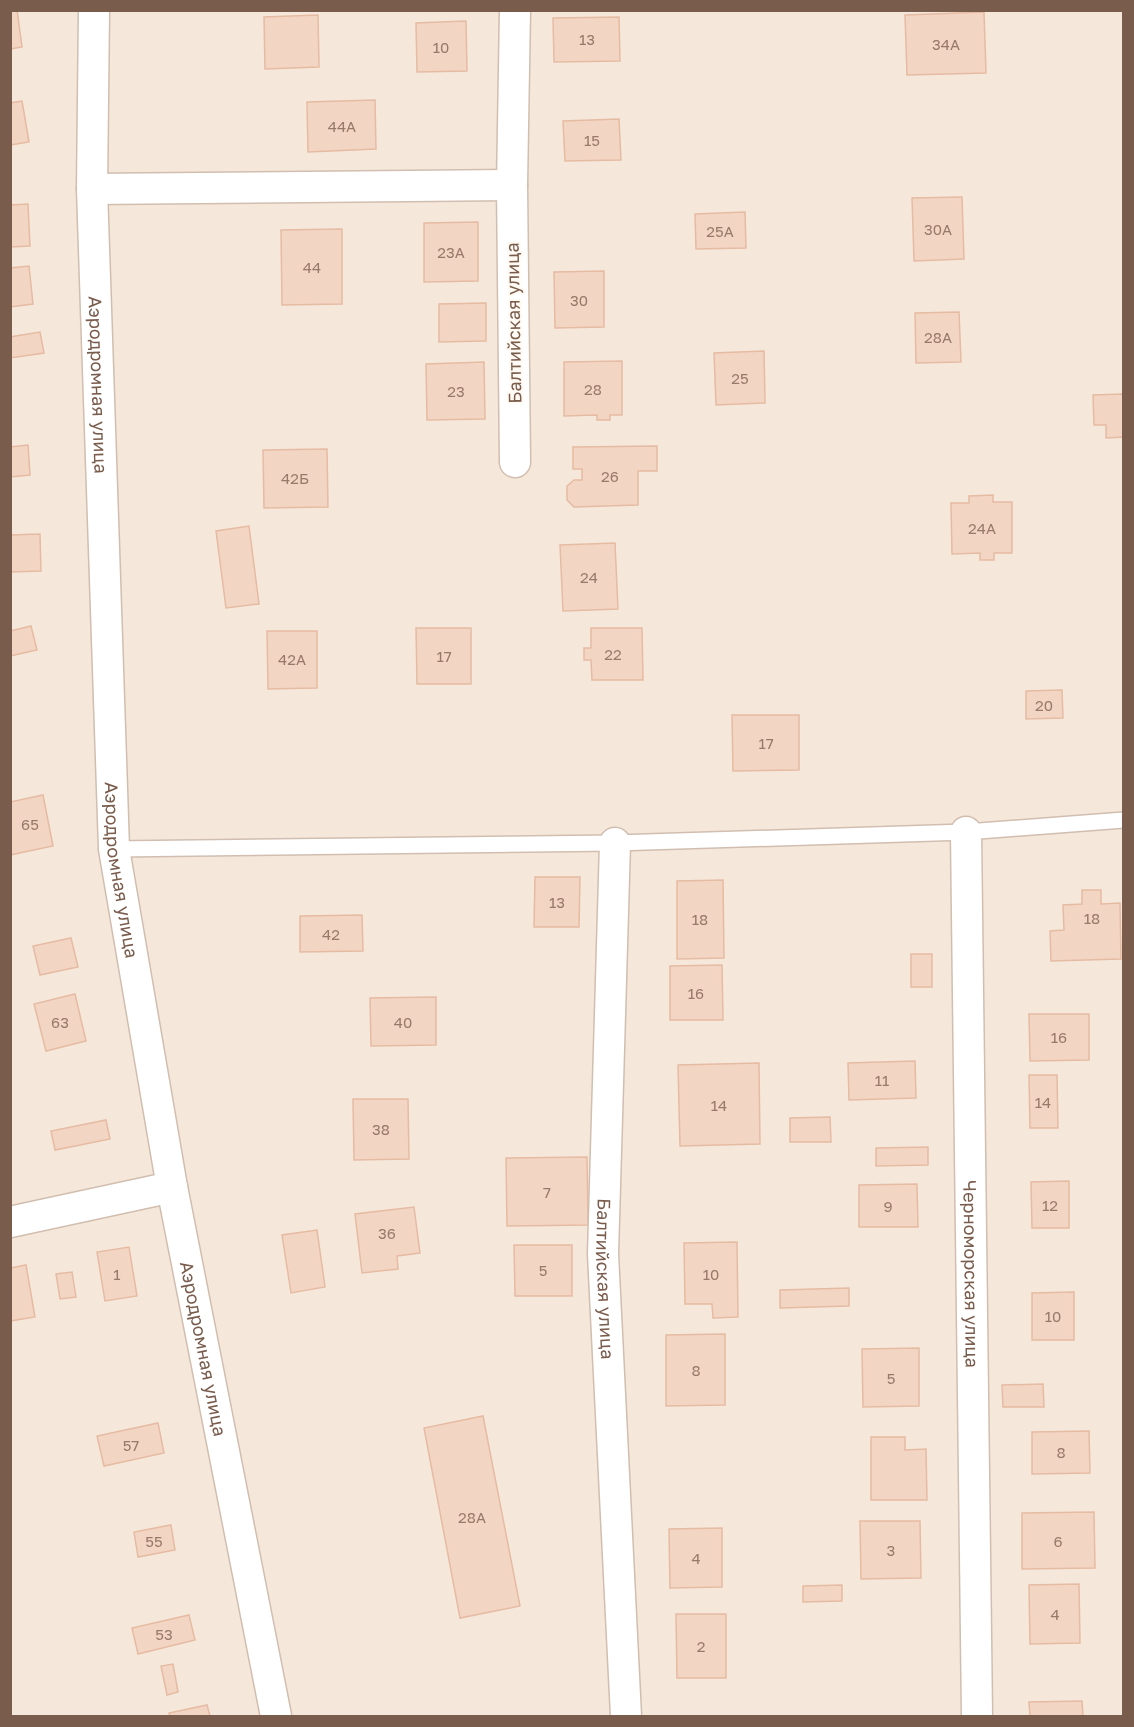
<svg xmlns="http://www.w3.org/2000/svg" width="1134" height="1727" viewBox="0 0 1134 1727" font-family="'Golos Text',sans-serif">
  <style>
    .residential { fill: #f5e8da }
    .building { fill: #f3d5c3; stroke: #e6bba3; stroke-width: 1.5 }
    .lines { fill: none; stroke-linecap: round; stroke-linejoin: round }
    .lane-casing { stroke: #d1beb0; stroke-width: 18 }
    .street-casing { stroke: #d1beb0; stroke-width: 33 }
    .lane { stroke: #fff; stroke-width: 15 }
    .street { stroke: #fff; stroke-width: 30 }
    .labels { text-anchor: middle; dominant-baseline: central; stroke-width: 4.5; stroke-linejoin: round; paint-order: stroke }
    .number-label { font-size: 15px; fill: #987a6a }
    .street-label { font-size: 18px; fill: #7a5c4d; stroke: #fffaf3 }
  </style>
  <rect width="100%" height="100%" fill="#fdf6ec"/>
  <rect class="residential" x="11" y="11" width="1112" height="1705"/>
  <g class="building">
    <polygon points="10,10 17,10 22,47 10,49"/>
    <polygon points="984,12 986,73 907,75 905,15"/>
    <polygon points="318,15 319,67 265,69 264,17"/>
    <polygon points="619,17 620,61 554,62 553,18"/>
    <polygon points="466,21 467,71 417,72 416,23"/>
    <polygon points="375,100 376,149 308,152 307,102"/>
    <polygon points="22,101 29,142 10,145 10,103"/>
    <polygon points="619,119 621,160 565,161 563,121"/>
    <polygon points="962,197 964,259 914,261 912,198"/>
    <polygon points="28,204 30,246 10,247 10,205"/>
    <polygon points="745,212 746,248 696,249 695,214"/>
    <polygon points="478,222 478,281 424,282 424,223"/>
    <polygon points="342,229 342,304 282,305 281,230"/>
    <polygon points="29,266 33,304 10,307 10,268"/>
    <polygon points="604,271 604,327 555,328 554,272"/>
    <polygon points="486,303 486,341 439,342 439,304"/>
    <polygon points="959,312 961,362 916,363 915,313"/>
    <polygon points="40,332 44,353 10,358 10,337"/>
    <polygon points="764,351 765,403 716,405 714,353"/>
    <polygon points="622,361 622,415 610,415 610,420 597,420 597,415 564,416 564,362"/>
    <polygon points="484,362 485,419 427,420 426,364"/>
    <polygon points="1124,394 1124,437 1106,438 1106,425 1094,425 1093,395"/>
    <polygon points="28,445 30,475 10,477 10,447"/>
    <polygon points="657,446 657,471 638,471 638,505 574,507 567,500 567,486 574,480 582,480 582,469 573,469 573,447"/>
    <polygon points="327,449 328,507 264,508 263,450"/>
    <polygon points="993,495 993,502 1012,502 1012,553 994,553 994,560 980,560 980,553 952,554 951,503 969,503 969,496"/>
    <polygon points="249,526 259,604 226,608 216,531"/>
    <polygon points="40,534 41,571 10,572 10,535"/>
    <polygon points="615,543 618,609 563,611 560,545"/>
    <polygon points="31,626 37,650 10,656 10,631"/>
    <polygon points="416,628 471,628 471,684 417,684"/>
    <polygon points="591,628 642,628 643,680 592,680 591,660 584,660 584,648 591,648"/>
    <polygon points="267,631 317,631 317,688 268,689"/>
    <polygon points="1062,690 1063,718 1026,719 1026,691"/>
    <polygon points="732,715 799,715 799,770 733,771"/>
    <polygon points="43,795 53,846 10,855 10,802"/>
    <polygon points="535,877 580,877 579,927 534,927"/>
    <polygon points="723,880 724,958 677,959 677,881"/>
    <polygon points="1082,890 1101,890 1101,904 1120,903 1121,959 1051,961 1050,931 1064,930 1063,905 1082,904"/>
    <polygon points="362,915 363,951 300,952 300,916"/>
    <polygon points="71,938 78,967 40,975 33,946"/>
    <rect x="911" y="954" width="21" height="33"/>
    <polygon points="722,965 723,1020 670,1020 670,966"/>
    <polygon points="75,994 86,1041 46,1051 34,1004"/>
    <polygon points="436,997 436,1045 371,1046 370,998"/>
    <polygon points="1029,1014 1089,1014 1089,1060 1030,1061"/>
    <polygon points="915,1061 916,1098 849,1100 848,1063"/>
    <polygon points="759,1063 760,1144 680,1146 678,1065"/>
    <polygon points="1029,1075 1057,1075 1058,1128 1030,1128"/>
    <polygon points="353,1099 408,1099 409,1159 354,1160"/>
    <polygon points="830,1117 831,1142 790,1142 790,1118"/>
    <polygon points="106,1120 110,1139 55,1150 51,1131"/>
    <polygon points="928,1147 928,1165 876,1166 876,1148"/>
    <polygon points="587,1157 588,1225 507,1226 506,1158"/>
    <polygon points="1069,1181 1069,1228 1032,1228 1031,1182"/>
    <polygon points="917,1184 918,1227 859,1227 859,1185"/>
    <polygon points="414,1207 420,1253 397,1256 398,1269 362,1273 355,1214"/>
    <polygon points="317,1230 325,1287 291,1293 282,1235"/>
    <polygon points="737,1242 738,1317 713,1318 712,1304 685,1304 684,1243"/>
    <polygon points="514,1245 572,1245 572,1296 515,1296"/>
    <polygon points="129,1247 137,1296 105,1301 97,1252"/>
    <polygon points="26,1265 35,1317 10,1321 10,1268"/>
    <polygon points="72,1272 76,1297 60,1299 56,1274"/>
    <polygon points="849,1288 849,1306 780,1308 780,1290"/>
    <polygon points="1074,1292 1074,1340 1032,1340 1032,1293"/>
    <polygon points="725,1334 725,1405 666,1406 666,1335"/>
    <polygon points="919,1348 919,1406 863,1407 862,1349"/>
    <polygon points="1043,1384 1044,1407 1003,1407 1002,1385"/>
    <polygon points="483,1416 520,1606 460,1618 424,1428"/>
    <polygon points="158,1423 164,1453 104,1466 97,1436"/>
    <polygon points="1089,1431 1090,1473 1032,1474 1032,1432"/>
    <polygon points="871,1437 905,1437 905,1450 926,1449 927,1500 871,1500"/>
    <polygon points="1094,1512 1095,1568 1022,1569 1022,1513"/>
    <polygon points="860,1521 920,1521 921,1578 861,1579"/>
    <polygon points="171,1525 175,1550 138,1557 134,1532"/>
    <polygon points="722,1528 722,1587 670,1588 669,1529"/>
    <polygon points="1079,1584 1080,1643 1030,1644 1029,1585"/>
    <polygon points="842,1585 842,1601 803,1602 803,1586"/>
    <polygon points="676,1614 726,1614 726,1678 677,1678"/>
    <polygon points="189,1615 195,1640 138,1654 132,1628"/>
    <polygon points="173,1664 178,1692 167,1695 161,1666"/>
    <polygon points="1082,1701 1083,1716 1030,1716 1029,1702"/>
    <polygon points="207,1705 210,1716 170,1716 169,1713"/>
  </g>
  <g class="lines">
    <defs>
      <polyline id="lane" points="114,849 615,843 966,832 1124,820"/>
      <g id="street">
        <path id="s1" d="M94,10L92,189L114,849L172,1187L276,1716"/>
        <polyline points="92,189 512,185"/>
        <polyline points="515,462 512,185 515,10"/>
        <path id="s2" d="M966,832L977,1716"/>
        <path id="s3" d="M615,843L603,1254L626,1716"/>
        <polyline points="10,1222 172,1187"/>
      </g>
    </defs>
    <use href="#lane" class="lane-casing"/>
    <use href="#street" class="street-casing"/>
    <use href="#lane" class="lane"/>
    <use href="#street" class="street"/>
  </g>
  <g class="labels">
    <g class="number-label">
      <text x="587" y="39">13</text>
      <text x="946" y="44">34А</text>
      <text x="441" y="47">10</text>
      <text x="342" y="126">44А</text>
      <text x="592" y="140">15</text>
      <text x="938" y="229">30А</text>
      <text x="720" y="231">25А</text>
      <text x="451" y="252">23А</text>
      <text x="312" y="267">44</text>
      <text x="579" y="300">30</text>
      <text x="938" y="337">28А</text>
      <text x="740" y="378">25</text>
      <text x="593" y="389">28</text>
      <text x="456" y="391">23</text>
      <text x="610" y="476">26</text>
      <text x="295" y="478">42Б</text>
      <text x="982" y="528">24А</text>
      <text x="589" y="577">24</text>
      <text x="613" y="654">22</text>
      <text x="444" y="656">17</text>
      <text x="292" y="659">42А</text>
      <text x="1044" y="705">20</text>
      <text x="766" y="743">17</text>
      <text x="30" y="824">65</text>
      <text x="557" y="902">13</text>
      <text x="1092" y="918">18</text>
      <text x="700" y="919">18</text>
      <text x="331" y="934">42</text>
      <text x="696" y="993">16</text>
      <text x="60" y="1022">63</text>
      <text x="403" y="1022">40</text>
      <text x="1059" y="1037">16</text>
      <text x="882" y="1080">11</text>
      <text x="1043" y="1102">14</text>
      <text x="719" y="1105">14</text>
      <text x="381" y="1129">38</text>
      <text x="547" y="1192">7</text>
      <text x="1050" y="1205">12</text>
      <text x="888" y="1206">9</text>
      <text x="387" y="1233">36</text>
      <text x="543" y="1270">5</text>
      <text x="117" y="1274">1</text>
      <text x="711" y="1274">10</text>
      <text x="1053" y="1316">10</text>
      <text x="696" y="1370">8</text>
      <text x="891" y="1378">5</text>
      <text x="131" y="1445">57</text>
      <text x="1061" y="1452">8</text>
      <text x="472" y="1517">28А</text>
      <text x="154" y="1541">55</text>
      <text x="1058" y="1541">6</text>
      <text x="891" y="1550">3</text>
      <text x="696" y="1558">4</text>
      <text x="1055" y="1614">4</text>
      <text x="164" y="1634">53</text>
      <text x="701" y="1646">2</text>
    </g>
    <g class="street-label">
      <text transform="translate(513 323) rotate(-91)">Балтийская улица</text>
      <text stroke="none"><textPath href="#s1" startOffset="375">Аэродромная улица</textPath></text>
      <text stroke="none"><textPath href="#s1" startOffset="861">Аэродромная улица</textPath></text>
      <text stroke="none"><textPath href="#s2" startOffset="442">Черноморская улица</textPath></text>
      <text stroke="none"><textPath href="#s3" startOffset="436">Балтийская улица</textPath></text>
      <text stroke="none"><textPath href="#s1" startOffset="1347">Аэродромная улица</textPath></text>
    </g>
  </g>
  <rect width="1134" height="1727" fill="none" stroke="#7a5c4d" stroke-width="24"/>
</svg>
